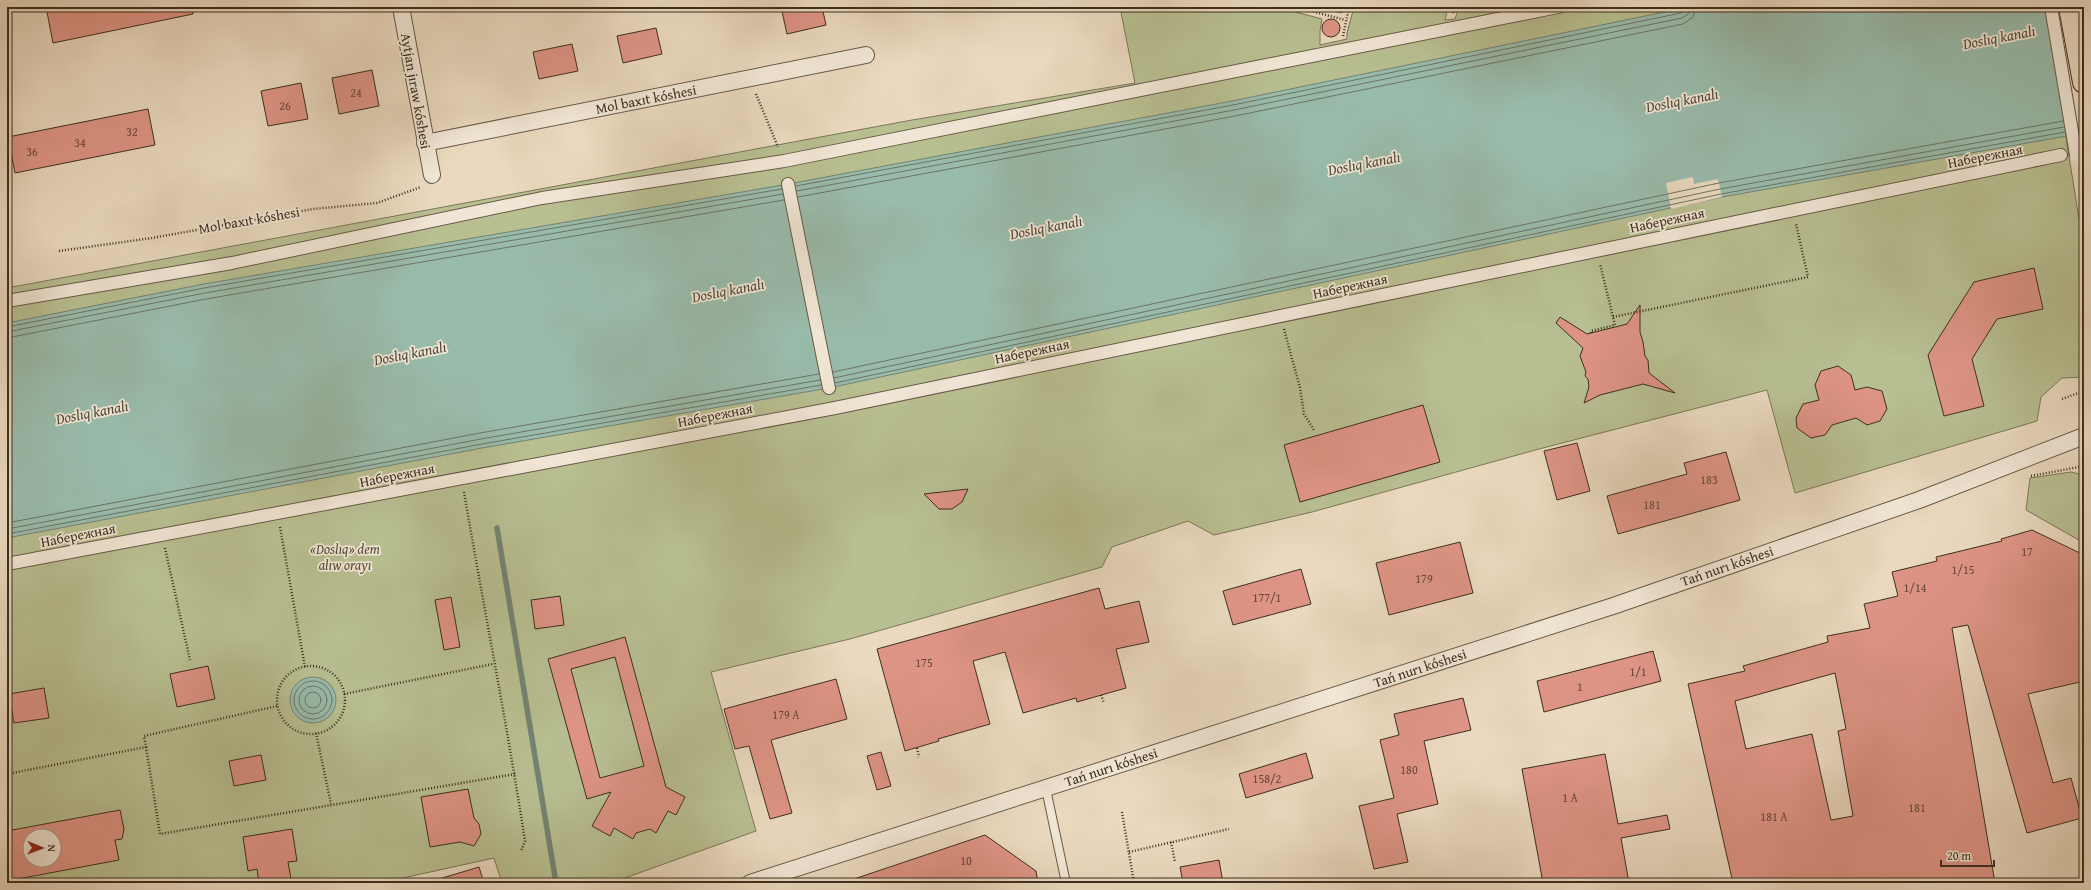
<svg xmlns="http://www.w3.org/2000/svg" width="2091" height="890" viewBox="0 0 2091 890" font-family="'Gentium Book Plus',serif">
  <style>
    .green { fill: #b8bf91; stroke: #7a7758; fill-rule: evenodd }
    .water { fill: #99bbab; stroke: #748373 }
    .pier { fill: #ead9bf }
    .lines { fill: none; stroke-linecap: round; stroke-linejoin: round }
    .shore { stroke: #6b7565; stroke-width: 1 }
    .stream { stroke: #748373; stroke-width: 5.5 }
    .building { fill: #de9485; stroke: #3d2f1f; fill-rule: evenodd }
    .pedestrian-tunnel { stroke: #c7b79f; stroke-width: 12; stroke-dasharray: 12 6; stroke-linecap: butt }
    .service-casing { stroke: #685a47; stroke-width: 10 }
    .pedestrian-casing { stroke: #685a47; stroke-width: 14 }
    .minor-casing { stroke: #685a47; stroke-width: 18 }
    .primary-casing { stroke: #3d2f1f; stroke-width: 24 }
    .path { stroke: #3d2f1f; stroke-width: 2.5; stroke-dasharray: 1 2; stroke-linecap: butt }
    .service { stroke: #f1e6d5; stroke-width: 8 }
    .pedestrian { stroke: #f1e6d5; stroke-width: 12 }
    .minor { stroke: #f1e6d5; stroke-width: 16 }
    .primary { stroke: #ead9bf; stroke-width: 22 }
    .pedestrian-bridge-casing { stroke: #685a47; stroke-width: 14; stroke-linecap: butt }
    .pedestrian-bridge { stroke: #f1e6d5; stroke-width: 12 }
    .labels { text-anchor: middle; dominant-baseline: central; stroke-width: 3.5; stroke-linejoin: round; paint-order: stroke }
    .number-label { font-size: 12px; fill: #654838 }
    .street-label { font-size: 14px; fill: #3d2f1f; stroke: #f1e6d5 }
    .park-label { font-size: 14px; font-style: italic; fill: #564c36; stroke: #f1e6d5 }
    .water-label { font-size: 15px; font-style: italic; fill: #4f4b3b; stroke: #f1e6d5 }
  </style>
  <rect width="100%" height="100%" fill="#ead9bf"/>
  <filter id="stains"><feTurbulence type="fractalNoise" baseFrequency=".005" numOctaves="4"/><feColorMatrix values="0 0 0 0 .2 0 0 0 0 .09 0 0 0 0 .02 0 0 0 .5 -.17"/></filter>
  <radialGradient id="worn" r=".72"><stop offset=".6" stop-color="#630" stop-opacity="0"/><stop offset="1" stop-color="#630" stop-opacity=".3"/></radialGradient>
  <g class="green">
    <path d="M1120,7H1277L1322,19L1320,31V45L1347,39V33L1354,7H1448L1445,20L1455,19L1459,7H2045L2084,250V377L2062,378L2041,397L2037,421L1795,493L1767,390L1539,449L1312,512L1214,535L1188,521L1112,547L1102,567L850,639L711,672L756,831L611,883H502L494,858L380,883H7V288L912,120L1135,83ZM30,836H54V860H30Z"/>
    <polygon points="1317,7 1344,7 1342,13"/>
    <polygon points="2071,472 2084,475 2084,543 2026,510 2030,478"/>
  </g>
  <g class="water">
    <polygon points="1689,7 2084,7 2084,133 1722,197 829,388 482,448 7,538 7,323 204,284 783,185 1232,101"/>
    <circle cx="313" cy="700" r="23"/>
  </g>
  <g class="pier">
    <polygon points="2046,7 2084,7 2084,135 2069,137"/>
    <polygon points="1693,177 1694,184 1718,179 1722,197 1671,209 1666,183"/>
  </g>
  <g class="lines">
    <g class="shore">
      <polyline points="796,186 1233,105 1681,13 1684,11 1684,7"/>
      <polyline points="797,191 1234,110 1682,18 1688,14 1690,7"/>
      <polyline points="798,197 1235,116 1683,24 1693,17 1696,7"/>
      <polyline points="7,327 204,288 782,189"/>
      <polyline points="7,332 205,293 783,194"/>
      <polyline points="7,338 206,299 784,200"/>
      <polyline points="833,372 1719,183 2063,121"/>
      <polyline points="834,378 1720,189 2064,127"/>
      <polyline points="835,383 1721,194 2065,132"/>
      <polyline points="7,523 480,433 819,374"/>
      <polyline points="7,529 481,439 820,380"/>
      <polyline points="7,534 482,444 821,385"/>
      <circle cx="313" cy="700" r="19"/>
      <circle cx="313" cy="700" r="14"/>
      <circle cx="313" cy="700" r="8"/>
    </g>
    <polyline class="stream" points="497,528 556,883"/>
  </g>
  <g class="building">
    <polygon points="46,7 192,7 193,14 53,43"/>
    <polygon points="781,7 822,7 826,25 787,34"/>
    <circle cx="1331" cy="28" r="9"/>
    <polygon points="656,28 662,54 623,63 617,36"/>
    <polygon points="572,44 578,71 539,79 533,52"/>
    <polygon points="372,70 379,106 339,114 332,78"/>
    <polygon points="301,83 308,119 268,126 261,91"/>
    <polygon points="148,109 155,145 15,173 8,137"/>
    <polygon points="2034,268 2043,309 1997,319 1972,359 1984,406 1944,416 1928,355 1974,282"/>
    <polygon points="1640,305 1640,332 1643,342 1645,356 1648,360 1649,373 1675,393 1643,384 1600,395 1584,403 1589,387 1588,379 1585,376 1586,372 1580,356 1583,348 1556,323 1560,317 1587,334 1627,324"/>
    <polygon points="1838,366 1851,375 1855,390 1867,387 1882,391 1887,409 1880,421 1867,425 1856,418 1832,425 1825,435 1811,438 1797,428 1796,418 1803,404 1819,400 1815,385 1821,371"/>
    <polygon points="1423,405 1440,462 1300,502 1284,445"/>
    <polygon points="1577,443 1590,491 1557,500 1544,451"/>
    <polygon points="1726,452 1740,500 1618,534 1607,496 1687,474 1684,463"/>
    <polygon points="968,489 962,502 952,509 939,509 924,494"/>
    <path d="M2032,530L2084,555V681L2028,694L2053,783L2071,778L2082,818L2027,833L1968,625L1952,628L1995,883H1733L1688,684L1745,671L1743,666L1828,642L1827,636L1870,628L1864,604L1898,596L1892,572L1937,561L1936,557L2002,541L2001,539ZM1835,673L1846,729L1838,731L1853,816L1831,820L1812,734L1746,749L1735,701Z"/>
    <polygon points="1460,542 1473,593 1389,615 1376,563"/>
    <polygon points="1301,569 1311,604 1233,625 1223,591"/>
    <polygon points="1099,588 1105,609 1139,601 1149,642 1116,649 1126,688 1077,702 1076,698 1023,713 1005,652 973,661 990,724 938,739 939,741 905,751 877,649"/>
    <polygon points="560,596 564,625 535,629 531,600"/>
    <polygon points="451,597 460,647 444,650 435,600"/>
    <path d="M625,637L666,787L685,797L676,815L668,811L656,833L650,829L636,833L633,839L614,828L610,836L592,826L611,792L587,799L548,659ZM615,657L644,766L600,778L571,669Z"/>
    <polygon points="1653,651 1661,681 1544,712 1537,681"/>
    <polygon points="208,666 215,699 177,707 170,674"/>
    <polygon points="836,679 847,719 771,740 792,813 770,819 749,746 735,749 724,709"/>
    <polygon points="44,688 49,718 14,723 9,694"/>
    <polygon points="1463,698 1471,730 1424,741 1438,804 1397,814 1408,862 1374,869 1359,806 1394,798 1380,740 1399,735 1394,714"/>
    <polygon points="881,752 891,786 877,790 867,756"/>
    <polygon points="1306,753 1313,778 1246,798 1239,774"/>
    <polygon points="1605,754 1618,824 1667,815 1670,829 1621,838 1629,883 1543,883 1522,769"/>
    <polygon points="261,755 266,780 234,786 229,761"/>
    <polygon points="468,789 474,818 479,824 481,834 474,846 460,842 430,847 421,797"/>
    <path d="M120,810L124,829L122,839L115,840L119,860L7,881V831ZM30,836H54V860H30Z"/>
    <polygon points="292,829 297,861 288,862 291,879 259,883 257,869 248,871 243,837"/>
    <polygon points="985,835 1036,871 1038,883 851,883 851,880"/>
    <polygon points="1219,860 1223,883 1183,883 1180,867"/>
    <polygon points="479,867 484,883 440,883 439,879"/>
  </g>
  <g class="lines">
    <polyline class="pedestrian-tunnel" points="2071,147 2084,145"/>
    <defs>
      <polyline id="service" points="1046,789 1066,883"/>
      <g id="pedestrian">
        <polyline points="788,184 829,388"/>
        <polyline points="7,301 232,263 542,198 784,161 1558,7"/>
        <polyline points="7,564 835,408 2061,155"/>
      </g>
      <g id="minor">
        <polyline points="401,7 432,175"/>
        <polyline points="425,143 866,55"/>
        <polyline points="750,883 1613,606 1919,500 2084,436"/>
      </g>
      <polyline id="primary" points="2070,7 2084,82"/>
    </defs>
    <use href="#service" class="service-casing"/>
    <use href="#pedestrian" class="pedestrian-casing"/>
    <use href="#minor" class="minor-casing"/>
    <use href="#primary" class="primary-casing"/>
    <g class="path">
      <polyline points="1296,7 1345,20"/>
      <polyline points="1453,13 1454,7"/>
      <polyline points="1343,36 1349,7"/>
      <polyline points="756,94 778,147"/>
      <polyline points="59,251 152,238 313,209 377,203 421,187"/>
      <polyline points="1613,317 1808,277 1796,224"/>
      <polyline points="1284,329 1300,388 1304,414 1314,430"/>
      <polyline points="1591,333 1591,331 1615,325 1600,264"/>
      <polyline points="2062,399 2084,391"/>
      <polyline points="2031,476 2084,466"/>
      <path d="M464,492C484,609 507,724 525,841L521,851"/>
      <polyline points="280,527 305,667"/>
      <polyline points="165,548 190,660"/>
      <circle cx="311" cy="700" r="34"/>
      <polyline points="344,694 493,664"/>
      <polyline points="1101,695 1104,703"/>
      <polyline points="316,733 331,804"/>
      <polyline points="146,747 160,834 515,774"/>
      <polyline points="917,748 919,757"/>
      <polyline points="7,774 146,747 144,736 277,706"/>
      <polyline points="1122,812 1134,883"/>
      <polyline points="1171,842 1175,862"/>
      <polyline points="1129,852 1229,829"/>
    </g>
    <use href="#service" class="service"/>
    <use href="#pedestrian" class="pedestrian"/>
    <use href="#minor" class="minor"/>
    <use href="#primary" class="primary"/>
    <defs>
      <polyline id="pedestrian-bridge" points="2051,7 2076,155"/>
    </defs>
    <use href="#pedestrian-bridge" class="pedestrian-bridge-casing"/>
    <use href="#pedestrian-bridge" class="pedestrian-bridge"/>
  </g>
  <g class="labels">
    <g class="number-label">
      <text x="356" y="92">24</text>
      <text x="285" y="105">26</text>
      <text x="132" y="131">32</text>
      <text x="80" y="142">34</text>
      <text x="32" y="151">36</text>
      <text x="1709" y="479">183</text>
      <text x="1652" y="504">181</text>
      <text x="2027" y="551">17</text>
      <text x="1963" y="569">1/15</text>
      <text x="1424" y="578">179</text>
      <text x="1915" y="587">1/14</text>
      <text x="1267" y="597">177/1</text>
      <text x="924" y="662">175</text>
      <text x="1638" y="671">1/1</text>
      <text x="1580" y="686">1</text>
      <text x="786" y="714">179 А</text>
      <text x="1409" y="769">180</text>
      <text x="1267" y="778">158/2</text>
      <text x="1570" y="797">1 А</text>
      <text x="1917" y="807">181</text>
      <text x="1774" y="816">181 А</text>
      <text x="966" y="860">10</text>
    </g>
    <g class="street-label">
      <text transform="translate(416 91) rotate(80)">Aytjan jıraw kóshesi</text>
      <text transform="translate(646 99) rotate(-11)">Mol baxıt kóshesi</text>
      <text transform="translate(1985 156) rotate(-11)">Набережная</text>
      <text transform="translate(249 220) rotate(-10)">Mol baxıt kóshesi</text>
      <text transform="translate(1667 220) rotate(-12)">Набережная</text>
      <text transform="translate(1350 286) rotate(-12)">Набережная</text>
      <text transform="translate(1032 351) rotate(-12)">Набережная</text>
      <text transform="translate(715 415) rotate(-11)">Набережная</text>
      <text transform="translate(397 475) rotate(-11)">Набережная</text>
      <text transform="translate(78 535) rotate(-11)">Набережная</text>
      <text transform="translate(1727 566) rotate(-19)">Tań nurı kóshesi</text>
      <text transform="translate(1420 668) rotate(-18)">Tań nurı kóshesi</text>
      <text transform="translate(1111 767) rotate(-18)">Tań nurı kóshesi</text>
    </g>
    <g class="park-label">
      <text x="345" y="549">«Doslıq» dem<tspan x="345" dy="16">alıw orayı</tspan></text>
    </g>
    <g class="water-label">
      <text transform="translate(1999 37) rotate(-11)">Doslıq kanalı</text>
      <text transform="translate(1682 100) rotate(-11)">Doslıq kanalı</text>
      <text transform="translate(1364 163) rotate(-11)">Doslıq kanalı</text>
      <text transform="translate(1046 227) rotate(-11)">Doslıq kanalı</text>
      <text transform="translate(728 290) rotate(-11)">Doslıq kanalı</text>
      <text transform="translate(410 353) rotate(-11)">Doslıq kanalı</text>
      <text transform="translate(92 412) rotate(-11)">Doslıq kanalı</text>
    </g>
  </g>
  <rect width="2091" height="890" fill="none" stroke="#ead9bf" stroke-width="24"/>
  <rect x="8" y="8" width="2075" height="874" fill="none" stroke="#3d2f1f" stroke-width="2"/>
  <rect x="12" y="12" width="2067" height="866" fill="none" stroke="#3d2f1f"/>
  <g transform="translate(42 848) rotate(91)"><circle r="19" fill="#f1e6d5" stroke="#a99d8c"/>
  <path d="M0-3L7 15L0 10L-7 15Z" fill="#8f2418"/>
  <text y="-6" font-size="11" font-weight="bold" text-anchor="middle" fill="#3d2f1f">N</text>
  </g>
  <path d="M1941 860v6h53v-6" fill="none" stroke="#3d2f1f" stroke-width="2"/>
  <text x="1947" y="860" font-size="12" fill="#3d2f1f" stroke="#f1e6d5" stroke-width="3" paint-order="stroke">20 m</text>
  <rect width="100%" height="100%" filter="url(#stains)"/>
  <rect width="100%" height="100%" fill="url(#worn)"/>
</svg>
